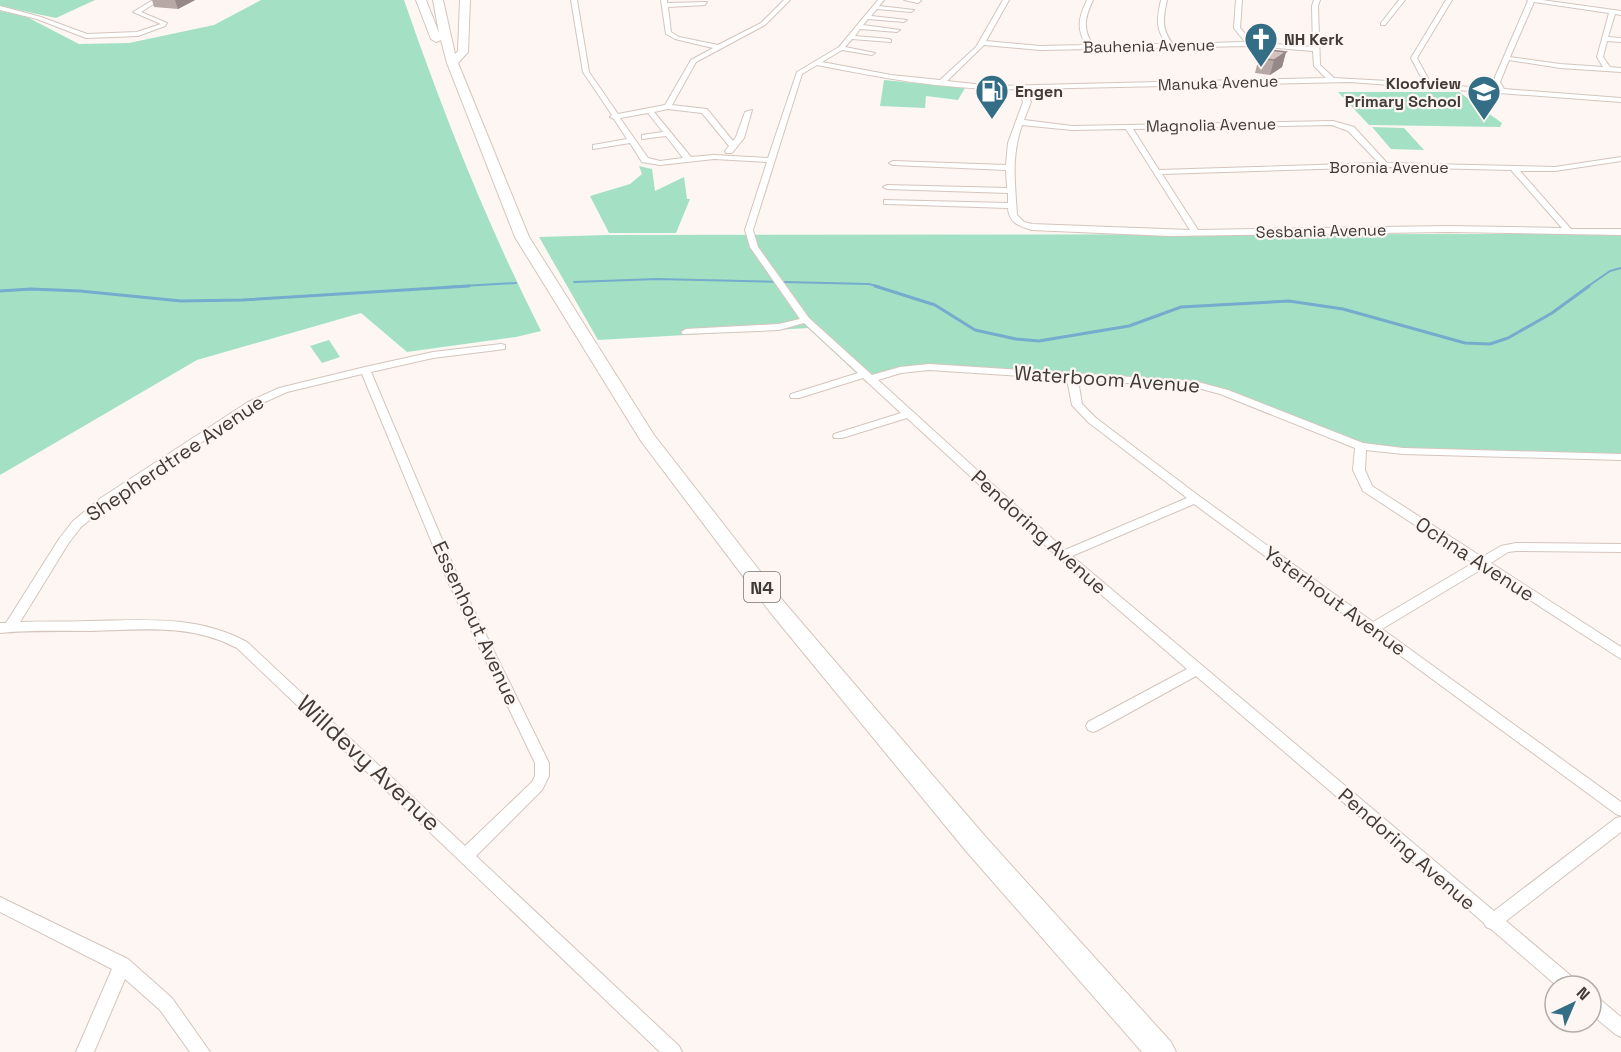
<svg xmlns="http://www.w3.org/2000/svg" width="1621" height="1052" viewBox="0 0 1621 1052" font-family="'Space Grotesk',sans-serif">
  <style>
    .green { fill: #a4e1c4 }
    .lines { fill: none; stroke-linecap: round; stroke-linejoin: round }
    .stream-far1 { stroke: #75abcd; stroke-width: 2 }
    .stream { stroke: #75abcd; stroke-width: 3 }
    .minor-casing { stroke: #d4c5bc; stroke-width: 2 }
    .trunk-casing { stroke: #d4c5bc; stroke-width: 2 }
    .minor { fill: #fff; fill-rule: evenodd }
    .trunk { fill: #fff; fill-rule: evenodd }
    .wall { fill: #b7a7a5 }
    .shaded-wall { fill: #958886 }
    .building { fill: #d5c2c0; stroke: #958886; stroke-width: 1.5 }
    .labels { text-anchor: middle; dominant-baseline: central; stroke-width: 4.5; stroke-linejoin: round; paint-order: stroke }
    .far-poi-label { font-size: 16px; font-weight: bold; fill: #413b37; stroke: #fdf6f3; text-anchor: start }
    .far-street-label { font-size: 16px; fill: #413b37; stroke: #fdf6f3 }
    .shield { fill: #fdf6f3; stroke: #79736f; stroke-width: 1.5 }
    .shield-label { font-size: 18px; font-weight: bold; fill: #413b37 }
    .street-label { font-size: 20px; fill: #413b37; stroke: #fdf6f3 }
    .near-street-label { font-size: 24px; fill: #413b37; stroke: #fdf6f3 }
  </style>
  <rect width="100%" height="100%" fill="#fdf6f3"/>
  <g class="green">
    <polygon points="0,0 95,0 56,18 0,6"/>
    <path d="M261,0H404C443,113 487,224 541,331L516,337L407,352L361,313L197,360L0,475V11L25,16L79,44L129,43L214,25Z"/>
    <polygon points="884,80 965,88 958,100 926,96 925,108 880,106"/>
    <polygon points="1338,92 1459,92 1502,123 1500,127 1369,125"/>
    <polygon points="1372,127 1404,128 1424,150 1391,149"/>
    <polygon points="639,166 652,169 655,191 684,177 687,199 690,199 676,233 609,233 590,196 630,184 642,174"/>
    <polygon points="1621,234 1621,455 1365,449 1202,385 916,368 867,383 808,328 598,340 539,237 606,235"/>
    <polygon points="329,340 340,357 322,363 310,346"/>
  </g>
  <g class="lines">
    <g class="stream-far1">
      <polyline points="574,282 657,279 869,284 880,287"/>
      <polyline points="445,287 516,283"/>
      <polyline points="1587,287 1610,271 1621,268"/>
    </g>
    <g class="stream">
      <polyline points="875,286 935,305 975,330 1016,339 1039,341 1129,326 1181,307 1289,301 1343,309 1465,343 1490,344 1508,338 1552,313 1589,286"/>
      <polyline points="0,291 31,289 80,291 181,301 242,300 469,286"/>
    </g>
    <defs>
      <g id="minor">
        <polygon points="153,0 160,0 141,12 167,23 165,26 138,36 86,38 37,19 0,10 0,6 41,17 87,34 137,32 161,24 133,12"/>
        <path d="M571,0H577L589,72L618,114L665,105L691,60L713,48L675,39L666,34L661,0H667V3L707,2L705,5L668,7L671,32L679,37L718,45L761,23L784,0H790L765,25L696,62L672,105L707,109L733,141L736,137L745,112L752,110L744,138L732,153H726L725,151L729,146L702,113L668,109L654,112L691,157L714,155L768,158L797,72L839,47L878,0H884L879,6L914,10L911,12L877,9L871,16L907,20L904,22L868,19L863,25L900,30L897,32L860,29L855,36L889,39L891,40V42L852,39L845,47L875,53L872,55L842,50L822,62L891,75L940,80L976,47L1003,0H1009L986,41L1040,46L1086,45C1076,28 1079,17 1087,0H1093C1085,17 1082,28 1093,45L1167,44C1155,29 1157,18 1161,0H1167C1163,18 1161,29 1173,44L1245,42L1234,28L1236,0H1242L1240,28L1252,42L1313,47L1312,6L1314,0H1320L1318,6L1320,65L1334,78L1424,83L1411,58L1446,0H1452L1417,58L1431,84L1497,89L1494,82L1495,77L1528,1L1527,0H1542L1621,11V15L1615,14L1608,37L1621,38V42L1607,41L1603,57L1610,67L1621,68V72L1560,68L1509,60L1500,82L1504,89L1621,98V102L1350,82L1025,89L1031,102L1024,120L1072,126L1333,121L1354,127L1387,163L1555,167L1621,157V161L1555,171H1520L1571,229H1621V235L1448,232L1170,236L1032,230C1019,226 1009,223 1008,208L887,204H884V200L1008,203V193L887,189L883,187L887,185L1007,188L1006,170L893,165L889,163L893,161L1006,165L1008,143L1023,102L1018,89C951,91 883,78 817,65L802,74L753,230L758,247L809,318L872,375L900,367L929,364L1194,381L1228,390L1363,443L1403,448L1621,454V460L1403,454L1366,450L1365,470L1372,486L1482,557L1501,546L1516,543L1621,544V552L1516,551L1508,552L1491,563L1621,647V659L1482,569L1382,629L1621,802V816L1616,814L1194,504L1072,556L1494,911L1616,818L1621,817V832L1506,921L1576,980L1579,986H1557L1491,929L1486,927L1484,923L1196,676L1098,730L1093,732L1088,730L1086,726L1088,722L1187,669L1059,558L907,418L842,438H834L833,436L834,434L901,413L863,378L799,398H791L790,396L791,394L858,373L804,323L779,330L683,334L681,332L686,329L779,324L800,319L750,247L745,230L767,162L714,159L660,165L642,162L630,143L593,149V145L627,139L614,119L610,117L612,115L583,72ZM1534,2L1609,13L1597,57L1603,67L1560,64L1510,57ZM984,45L1040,50L1250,46L1313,51L1314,66L1326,78L992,86L947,81ZM648,113L663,132L642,135V139L666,136L683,158L660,161L648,158L620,118ZM1022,125L1072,130L1126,129L1190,230L1032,224L1024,222L1017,215C1015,182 1011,157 1022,125ZM1332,125L1348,131L1379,163L1159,170L1133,129ZM1385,167L1511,170L1562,228L1448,226L1198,230L1162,174ZM929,370L1067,379L1072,405L1088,422L1187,498L1065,550L878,380L901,373ZM1078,380L1194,387L1220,394L1355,448L1353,470L1363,491L1473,563L1373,622L1199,496L1096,418L1082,404Z"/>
        <polygon points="904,0 920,0 921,1 918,3"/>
        <polygon points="1399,0 1405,0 1385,25 1381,25 1381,23"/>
        <path d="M501,344L505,345V349L433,358L371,372L461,584L549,763V776L542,790L476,856L679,1046L682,1052H660L237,648C190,623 139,630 88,631C59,631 29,630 0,633V623H6L59,539L73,521L101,498L248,402L279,388L365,367L433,352ZM362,374L449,584L535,763V776L532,782L465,846L247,642C197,615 144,620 89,621C66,622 43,621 20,622L68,544L81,527L109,504L256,406L287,392Z"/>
        <polygon points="0,897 128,959 172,998 210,1052 190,1052 160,1010 125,979 94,1052 76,1052 112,969 0,912"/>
        <polygon points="1591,995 1597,997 1621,1017 1621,1037 1615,1034 1591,1014"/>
      </g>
      <polygon id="trunk" points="416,0 426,0 439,33 433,0 443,0 455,54 458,51 460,0 470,0 468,52 458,63 529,237 654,435 784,602 984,835 1171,1042 1176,1052 1142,1052 966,851 770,612 641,441 515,237 447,63 441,40 436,42 431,39"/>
    </defs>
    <use href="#minor" class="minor-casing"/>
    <use href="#trunk" class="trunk-casing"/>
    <use href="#minor" class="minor"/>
    <use href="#trunk" class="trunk"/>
  </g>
  <g class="wall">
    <polygon points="152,0 195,0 178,9 154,7"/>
    <polygon points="1261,49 1286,52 1282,67 1270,75 1255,73"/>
  </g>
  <g class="shaded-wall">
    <polygon points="175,0 195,0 178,9"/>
    <polygon points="1286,52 1282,67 1270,75 1274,60"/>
  </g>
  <polygon class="building" points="1261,49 1286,52 1274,60 1259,58"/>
  <defs>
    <symbol id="church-pin" viewBox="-11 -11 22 30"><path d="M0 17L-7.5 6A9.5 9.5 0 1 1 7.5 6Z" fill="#336e86" stroke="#fdf6f3"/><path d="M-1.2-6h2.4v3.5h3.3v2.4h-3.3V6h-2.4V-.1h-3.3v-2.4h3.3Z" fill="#fff"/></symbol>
    <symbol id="fuel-pin" viewBox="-11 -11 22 30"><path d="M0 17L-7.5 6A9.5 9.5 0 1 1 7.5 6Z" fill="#336e86" stroke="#fdf6f3"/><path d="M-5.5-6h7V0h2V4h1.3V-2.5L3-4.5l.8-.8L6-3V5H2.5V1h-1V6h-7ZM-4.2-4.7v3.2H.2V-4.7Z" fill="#fff"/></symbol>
    <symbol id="school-pin" viewBox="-11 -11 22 30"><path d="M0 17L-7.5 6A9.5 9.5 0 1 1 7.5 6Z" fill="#336e86" stroke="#fdf6f3"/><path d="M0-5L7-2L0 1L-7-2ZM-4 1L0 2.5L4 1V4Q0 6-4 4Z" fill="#fff"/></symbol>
  </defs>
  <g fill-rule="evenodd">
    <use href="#church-pin" x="1242" y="20" width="38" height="52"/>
    <use href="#fuel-pin" x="973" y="72" width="38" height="52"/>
    <use href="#school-pin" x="1465" y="73" width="38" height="52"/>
  </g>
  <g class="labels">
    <g class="far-poi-label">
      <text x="1284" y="39">NH Kerk</text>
      <text x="1461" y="83" text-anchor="end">Kloofview<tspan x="1461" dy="18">Primary School</tspan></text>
      <text x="1015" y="91">Engen</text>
    </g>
    <g class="far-street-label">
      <text transform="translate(1149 46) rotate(-1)">Bauhenia Avenue</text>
      <text transform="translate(1218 83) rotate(-2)">Manuka Avenue</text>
      <text transform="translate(1211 125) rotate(-1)">Magnolia Avenue</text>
      <text x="1389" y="167">Boronia Avenue</text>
      <text transform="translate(1321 231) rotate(-1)">Sesbania Avenue</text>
    </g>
    <rect class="shield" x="744" y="572" width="36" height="30" rx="4.5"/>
    <g class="shield-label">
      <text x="762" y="587">N4</text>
    </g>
    <g class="street-label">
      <text transform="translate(1107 379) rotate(4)">Waterboom Avenue</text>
      <text transform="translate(175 458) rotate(-34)">Shepherdtree Avenue</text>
      <text transform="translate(1039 532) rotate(42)">Pendoring Avenue</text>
      <text transform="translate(1475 559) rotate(33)">Ochna Avenue</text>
      <text transform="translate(1335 601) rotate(36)">Ysterhout Avenue</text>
      <text transform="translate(476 623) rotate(65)">Essenhout Avenue</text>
      <text transform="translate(1407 849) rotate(41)">Pendoring Avenue</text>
    </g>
    <g class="near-street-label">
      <text transform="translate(369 763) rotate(43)">Willdevy Avenue</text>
    </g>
  </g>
  <g transform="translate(1573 1004) rotate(44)"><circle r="28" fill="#fdf6f3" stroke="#b2aba8" stroke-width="1.5"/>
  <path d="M0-4.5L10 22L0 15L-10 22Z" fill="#336e86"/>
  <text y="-9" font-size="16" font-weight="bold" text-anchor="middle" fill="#413b37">N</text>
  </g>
</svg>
